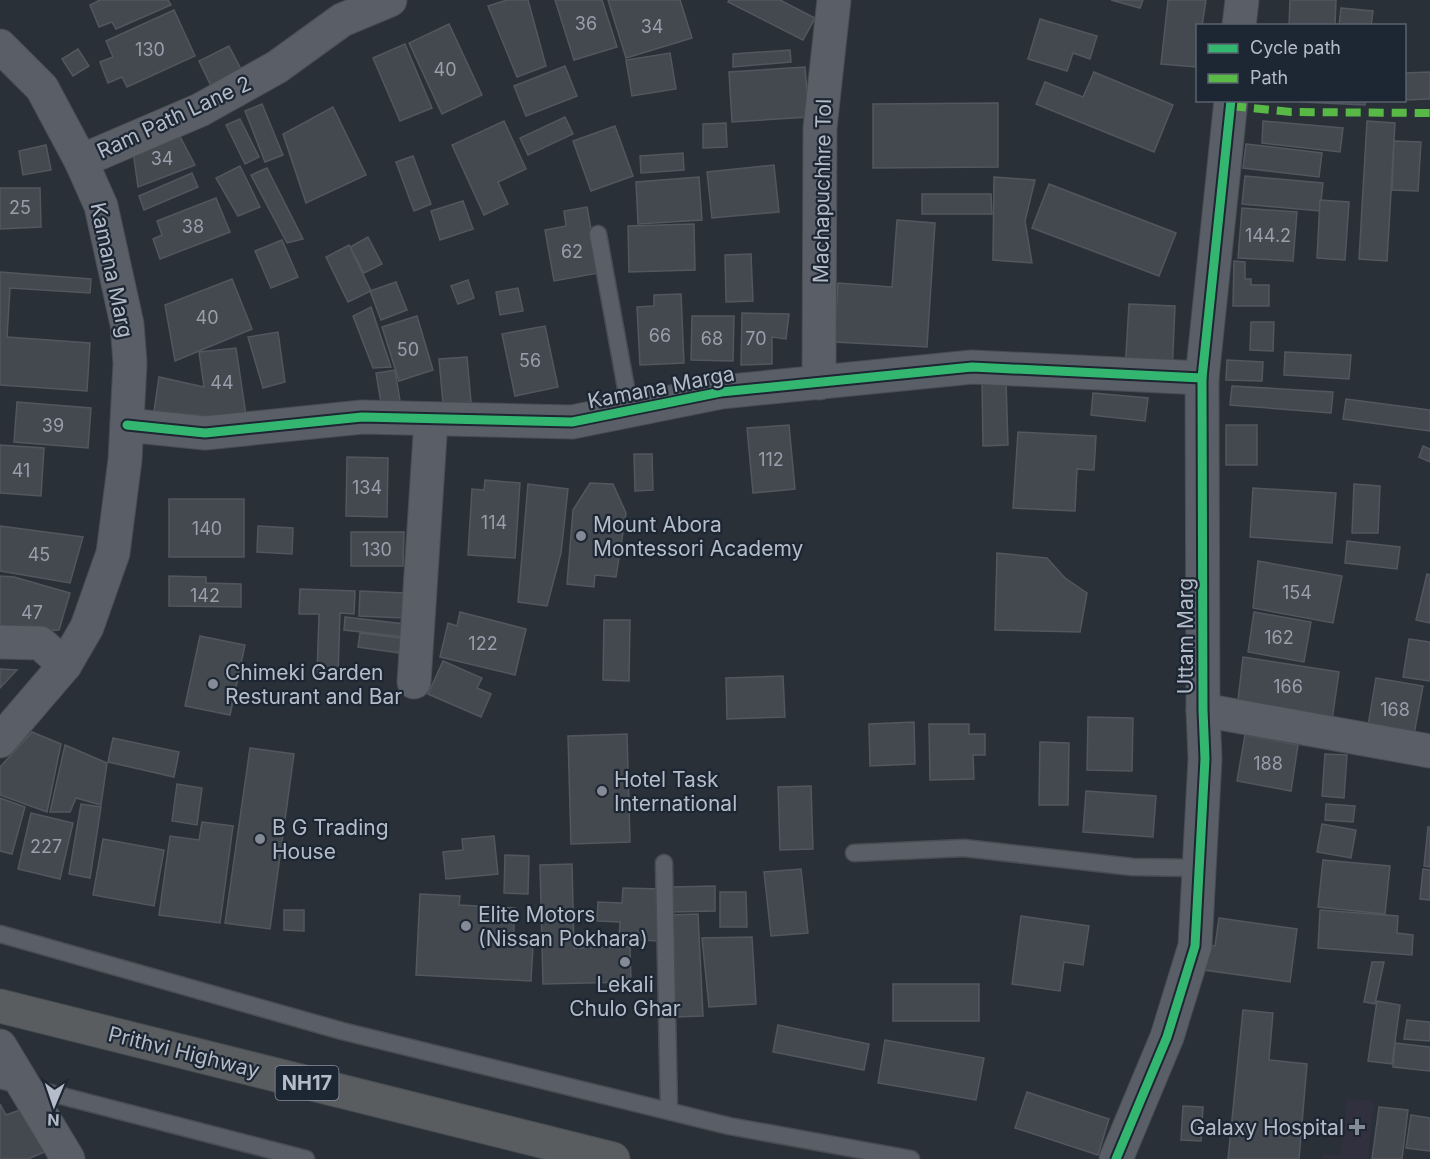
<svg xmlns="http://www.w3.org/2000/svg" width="1430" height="1159" viewBox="0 0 1430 1159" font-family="Inter,sans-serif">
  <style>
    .medical { fill: #31303e }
    .building { fill: #444950; stroke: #52575f; stroke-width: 1.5 }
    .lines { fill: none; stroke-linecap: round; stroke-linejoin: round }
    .lane-casing { stroke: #484c53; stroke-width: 19 }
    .street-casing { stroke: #484c53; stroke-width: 35 }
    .highway-casing { stroke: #474c53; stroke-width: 35 }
    .lane { stroke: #5a5e66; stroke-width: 16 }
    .street { stroke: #5a5e66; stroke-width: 33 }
    .highway { stroke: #5a5d60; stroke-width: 33 }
    .quiet { stroke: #58b947; stroke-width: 8; stroke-dasharray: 15 8; stroke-linecap: butt }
    .cycleway-casing { stroke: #1d2633; stroke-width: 13 }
    .cycleway { stroke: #33b770; stroke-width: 9 }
    .poi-dot { fill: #848b96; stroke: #1d2633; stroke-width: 2 }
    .labels { text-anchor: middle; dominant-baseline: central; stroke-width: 4.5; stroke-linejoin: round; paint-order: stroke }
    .number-label { font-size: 18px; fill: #989fab }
    .shield { fill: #1d2633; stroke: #878f9c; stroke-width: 1.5 }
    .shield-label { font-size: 20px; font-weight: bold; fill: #b4bcc9 }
    .street-label { font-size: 21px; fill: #b4bcc9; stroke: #1d2633 }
    .poi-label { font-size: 21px; fill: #b4bcc9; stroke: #1d2633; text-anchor: start }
  </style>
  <rect width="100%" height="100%" fill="#2a3038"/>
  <polygon class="medical" points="1347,1098 1374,1101 1368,1159 1322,1159 1323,1154 1340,1155"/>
  <g class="building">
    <polygon points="100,0 168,0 171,5 116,29 112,22 99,27 90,5"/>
    <polygon points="507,0 528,0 546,66 517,77 488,6"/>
    <polygon points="555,0 602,0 617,47 574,60"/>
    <polygon points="608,0 680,0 692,38 626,58"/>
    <polygon points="729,0 780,0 815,18 803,40 728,2"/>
    <polygon points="1111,0 1143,0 1140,8"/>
    <polygon points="1168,0 1206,0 1202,26 1198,26 1196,67 1161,64"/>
    <polygon points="1290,0 1336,0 1335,26 1289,26"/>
    <polygon points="1341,8 1373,11 1371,26 1339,26"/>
    <polygon points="174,10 195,56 127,87 122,77 108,83 100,62 113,57 106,41"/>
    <polygon points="1040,19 1097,36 1090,59 1073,53 1067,71 1028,59"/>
    <polygon points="449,24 482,95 442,114 409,43"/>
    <polygon points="405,44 432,108 400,121 373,58"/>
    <polygon points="229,46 243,73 212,88 199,61"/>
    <polygon points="78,49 89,66 73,76 62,59"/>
    <polygon points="790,50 791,62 733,67 733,54"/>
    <polygon points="670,53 676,89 632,96 626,60"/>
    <polygon points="565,66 577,96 526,116 514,86"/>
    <polygon points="805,67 809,117 732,122 729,72"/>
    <polygon points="1094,72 1173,105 1154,152 1036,104 1045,82 1083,97"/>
    <polygon points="1430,72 1430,99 1404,100 1404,73"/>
    <polygon points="1302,100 1365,100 1365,105 1302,102"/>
    <polygon points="998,103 998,167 873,168 873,104"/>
    <polygon points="262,104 283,155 265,162 245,111"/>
    <polygon points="333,107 366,175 306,203 283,134"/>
    <polygon points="565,117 573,134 528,155 520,138"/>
    <polygon points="240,119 259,157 245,164 226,125"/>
    <polygon points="504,121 526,169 498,182 508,204 484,215 452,145"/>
    <polygon points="1263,121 1343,128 1340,152 1262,143"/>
    <polygon points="1367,121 1395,123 1387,261 1359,259"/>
    <polygon points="726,123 727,147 703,148 703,124"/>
    <polygon points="615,126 633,176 591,191 573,141"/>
    <polygon points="176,129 195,165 138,187 133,151"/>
    <polygon points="1394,141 1421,142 1418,191 1392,190"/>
    <polygon points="1246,144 1322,153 1319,177 1243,168"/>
    <polygon points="46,145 51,170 23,175 19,151"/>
    <polygon points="683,153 684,170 641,173 640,156"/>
    <polygon points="413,156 431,204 414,211 396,162"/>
    <polygon points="774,165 779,212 712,218 707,172"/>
    <polygon points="240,166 260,207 238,216 216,178"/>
    <polygon points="267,168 303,239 287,243 251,175"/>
    <polygon points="192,173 198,187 144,210 139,196"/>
    <polygon points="1245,176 1323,183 1320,211 1242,204"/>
    <polygon points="699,177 702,220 638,224 636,182"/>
    <polygon points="994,177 1035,180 1025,221 1032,263 993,260"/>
    <polygon points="1049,184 1176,233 1159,276 1032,228"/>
    <polygon points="0,188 40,188 41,227 0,229"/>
    <polygon points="922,194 991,194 992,214 922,214"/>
    <polygon points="216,198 230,232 160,259 153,239 162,235 157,221"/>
    <polygon points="1320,200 1349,202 1345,260 1317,258"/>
    <polygon points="463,201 473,229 440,240 431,211"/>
    <polygon points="587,207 599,273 554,281 545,230 566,226 564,211"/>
    <polygon points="1242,208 1297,212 1293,261 1238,258"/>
    <polygon points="897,220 935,223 927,347 834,342 838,283 892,287"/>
    <polygon points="694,224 695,270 629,272 628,226"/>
    <polygon points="368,237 382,264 364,273 350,247"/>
    <polygon points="282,240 298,277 271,288 255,251"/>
    <polygon points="349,245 371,291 348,302 326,257"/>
    <polygon points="751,254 753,301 726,302 725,255"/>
    <polygon points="1234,261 1245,262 1245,279 1251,279 1251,285 1269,285 1269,306 1233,306"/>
    <polygon points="0,272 91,279 90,293 10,288 7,337 90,343 87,391 0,385"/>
    <polygon points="232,279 252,329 175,361 165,305"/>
    <polygon points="468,280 474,298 458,304 451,286"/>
    <polygon points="396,282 407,310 381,320 370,291"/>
    <polygon points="518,288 523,311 500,315 496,292"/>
    <polygon points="681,294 684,363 640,365 637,307 654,306 654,295"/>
    <polygon points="1129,304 1175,306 1172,374 1125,371"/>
    <polygon points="371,307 391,367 373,368 353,316"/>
    <polygon points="742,313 789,314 786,339 772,337 772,364 741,365"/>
    <polygon points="417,316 433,370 399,381 382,327"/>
    <polygon points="692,316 734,316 733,361 691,360"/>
    <polygon points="1251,322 1274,322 1273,351 1250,350"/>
    <polygon points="545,326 558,387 515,396 502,334"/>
    <polygon points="278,332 285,382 263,388 248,337"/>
    <polygon points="236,348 246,415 207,416 154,411 159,377 204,387 199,352"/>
    <polygon points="1285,352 1351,355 1349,379 1284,375"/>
    <polygon points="467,357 471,402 443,404 439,359"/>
    <polygon points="1227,360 1263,362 1262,381 1226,380"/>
    <polygon points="395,370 400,401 381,403 376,373"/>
    <polygon points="982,381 1006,381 1008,445 983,446"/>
    <polygon points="1232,386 1333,392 1331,413 1230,405"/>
    <polygon points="1093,393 1148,398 1145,421 1091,415"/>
    <polygon points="1346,399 1430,410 1430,431 1343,419"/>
    <polygon points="17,402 91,408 88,448 14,442"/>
    <polygon points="789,425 795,489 753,493 747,428"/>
    <rect x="1226" y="425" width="31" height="40"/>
    <polygon points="1018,432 1096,436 1094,470 1077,469 1075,511 1013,508"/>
    <polygon points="0,445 44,448 41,496 0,493"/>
    <polygon points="1423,446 1430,449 1430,462 1419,457"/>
    <polygon points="634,454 652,454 653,490 635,491"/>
    <polygon points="347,457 388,458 387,517 346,516"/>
    <polygon points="485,480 520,483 515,558 468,555 472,489 484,490"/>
    <polygon points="590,483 613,484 626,513 616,577 595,575 594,587 567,584 573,510"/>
    <polygon points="528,484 568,489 561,553 547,606 518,602"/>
    <polygon points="1354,484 1380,486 1378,533 1352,533"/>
    <polygon points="1253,488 1336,493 1332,543 1250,537"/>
    <rect x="169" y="499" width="75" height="58"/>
    <polygon points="0,526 83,537 70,583 0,571"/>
    <polygon points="258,526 293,528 292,554 257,552"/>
    <polygon points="351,532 404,532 403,566 351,566"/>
    <polygon points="1347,541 1400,547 1397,569 1345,563"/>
    <polygon points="997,553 1047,558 1065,578 1087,593 1080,632 995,630"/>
    <polygon points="1258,561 1342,576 1333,623 1253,608"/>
    <polygon points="1427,574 1430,575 1430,623 1416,620"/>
    <polygon points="0,576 14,577 70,593 59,630 0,633"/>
    <polygon points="169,576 206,577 206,583 241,584 241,607 169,606"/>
    <polygon points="300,589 355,591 354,614 340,613 338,675 317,674 319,614 299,614"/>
    <polygon points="360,591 405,593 404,618 359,616"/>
    <polygon points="460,612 526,629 515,675 440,657 448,623 457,626"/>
    <polygon points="1254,612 1311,622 1304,662 1248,652"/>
    <polygon points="345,617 405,624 404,637 344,630"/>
    <polygon points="604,620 630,620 629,681 603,680"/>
    <polygon points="360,633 401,638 399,653 358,647"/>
    <polygon points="200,636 245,645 230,715 185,706"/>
    <polygon points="1409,639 1430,642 1430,681 1403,677"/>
    <polygon points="1243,657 1339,672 1332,720 1238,700"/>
    <polygon points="443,661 482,678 477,688 491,694 481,717 428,694"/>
    <polygon points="0,669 17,670 0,688"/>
    <polygon points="783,676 785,717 727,719 726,678"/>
    <polygon points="1376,678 1423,686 1413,740 1367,732"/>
    <polygon points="1088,717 1133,718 1132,771 1087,770"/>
    <polygon points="914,722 915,764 870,766 869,724"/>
    <polygon points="929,724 969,724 969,734 985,734 985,755 973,755 974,779 930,780"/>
    <polygon points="32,732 61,744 47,812 0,795 0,767"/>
    <polygon points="627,734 630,842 571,844 568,736"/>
    <polygon points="1245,735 1298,745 1291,791 1237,781"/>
    <polygon points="113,738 179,752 174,777 108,762"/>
    <polygon points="1040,742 1069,743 1068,805 1039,805"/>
    <polygon points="65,745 107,763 101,805 76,798 70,812 50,812"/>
    <polygon points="250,748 294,754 270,929 225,923"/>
    <polygon points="1325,754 1347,755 1344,798 1322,796"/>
    <polygon points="177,784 202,788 197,825 172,821"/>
    <polygon points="811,786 813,849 780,850 778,787"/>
    <polygon points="1086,791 1156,796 1153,837 1083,832"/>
    <polygon points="0,798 25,807 12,854 0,851"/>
    <polygon points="81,804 101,807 90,878 69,874"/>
    <polygon points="1326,804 1355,806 1353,822 1325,820"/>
    <polygon points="31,813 73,823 60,879 18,869"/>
    <polygon points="202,822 233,826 220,923 159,915 170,836 199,840"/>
    <polygon points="1322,824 1356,830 1351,858 1317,852"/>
    <polygon points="1428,827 1430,827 1430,867 1424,866"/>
    <polygon points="494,836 498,874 446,879 443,852 463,850 462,839"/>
    <polygon points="103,839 164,850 154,906 93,895"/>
    <polygon points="505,855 529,856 528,894 504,893"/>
    <polygon points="1323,860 1390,866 1385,914 1318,907"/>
    <polygon points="572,864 574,948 630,947 631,982 543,984 540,865"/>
    <polygon points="801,869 808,933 771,936 764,872"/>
    <polygon points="1423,869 1430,870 1430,900 1420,899"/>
    <polygon points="715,886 715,911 671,912 670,887"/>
    <polygon points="623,888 662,889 660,941 619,939 620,922 597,921 598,902 622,903"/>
    <polygon points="720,892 746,892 747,927 720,927"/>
    <polygon points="420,894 460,896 459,905 515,908 513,945 533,946 531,981 416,975"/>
    <polygon points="284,910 304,910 304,931 284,930"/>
    <polygon points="1320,910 1398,916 1397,933 1413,935 1412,955 1318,948"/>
    <polygon points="698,914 703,1016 676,1017 670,915"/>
    <polygon points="1021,916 1089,926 1083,965 1064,962 1060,991 1012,984"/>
    <polygon points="1219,918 1297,929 1290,982 1204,970 1208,945 1215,946"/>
    <polygon points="752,937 756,1004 709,1007 702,938"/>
    <polygon points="1372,962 1384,962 1375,1004 1364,1002"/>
    <rect x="893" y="984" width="86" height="37"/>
    <polygon points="1377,1001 1400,1005 1392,1064 1368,1061"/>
    <polygon points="1243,1010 1273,1013 1269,1060 1307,1064 1299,1159 1228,1159"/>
    <polygon points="1407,1020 1430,1022 1430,1041 1404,1039"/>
    <polygon points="778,1025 869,1044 864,1070 773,1052"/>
    <polygon points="885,1040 984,1058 976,1100 878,1083"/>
    <polygon points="1395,1043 1430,1047 1430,1071 1393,1067"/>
    <polygon points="1027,1092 1109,1119 1098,1155 1015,1128"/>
    <polygon points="0,1104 6,1115 31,1106 54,1148 28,1159 0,1159"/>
    <polygon points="1183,1106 1203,1107 1201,1141 1181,1140"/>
    <polygon points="1379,1107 1408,1110 1402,1159 1372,1159"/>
    <polygon points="1411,1115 1430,1118 1430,1151 1406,1148"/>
  </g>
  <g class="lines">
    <defs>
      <g id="lane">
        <polyline points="598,234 630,410"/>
        <polyline points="854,853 964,848 1133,867 1199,868"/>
        <polyline points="664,863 669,1111"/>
        <polyline points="0,934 342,1031 729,1126 911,1159"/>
        <polyline points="0,1080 306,1159"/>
      </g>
      <g id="street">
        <polyline points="1239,26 1242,0"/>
        <polyline points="0,46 42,88 81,161 101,206 127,324 130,363 125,460 113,553 87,627 65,665 0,741"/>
        <polyline points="81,161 200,110 277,67 342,20 390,0"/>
        <polyline points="819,383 820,128 834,0"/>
        <polyline points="127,425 205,433 362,417 572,422 721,392 972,367 1202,378"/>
        <polyline points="0,642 40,643 65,665"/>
        <polyline points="414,682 431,420"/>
        <polyline points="1203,710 1430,751"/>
        <polyline points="0,1046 68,1159"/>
        <polyline points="1116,1159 1167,1037 1195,946 1205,759 1203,710 1202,378 1231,100"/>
      </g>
      <polyline id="highway" points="0,1006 613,1159"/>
    </defs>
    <use href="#lane" class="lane-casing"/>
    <use href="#street" class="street-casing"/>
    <use href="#highway" class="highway-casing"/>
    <use href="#lane" class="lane"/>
    <use href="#street" class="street"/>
    <use href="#highway" class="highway"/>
    <polyline class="quiet" points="1231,106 1291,112 1430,113"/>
    <defs>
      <g id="cycleway">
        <polyline points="127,425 205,433 362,417 572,422 721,392 972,367 1202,378"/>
        <polyline points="1116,1159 1167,1037 1195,946 1205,759 1203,710 1202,378 1231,100"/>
      </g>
    </defs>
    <use href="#cycleway" class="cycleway-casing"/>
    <use href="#cycleway" class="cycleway"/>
  </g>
  <g class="poi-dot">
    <circle cx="581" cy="536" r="6"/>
    <circle cx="213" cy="684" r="6"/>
    <circle cx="602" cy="791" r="6"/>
    <circle cx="260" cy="839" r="6"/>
    <circle cx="466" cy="926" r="6"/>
    <circle cx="625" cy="962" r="6"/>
    <path d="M1354 1118h6v6h6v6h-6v6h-6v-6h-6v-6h6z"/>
  </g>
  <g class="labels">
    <g class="number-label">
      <text x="586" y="23">36</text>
      <text x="652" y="26">34</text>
      <text x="150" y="49">130</text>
      <text x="445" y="69">40</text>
      <text x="162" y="158">34</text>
      <text x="20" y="207">25</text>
      <text x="193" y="226">38</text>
      <text x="1268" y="235">144.2</text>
      <text x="572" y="251">62</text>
      <text x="207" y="317">40</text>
      <text x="660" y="335">66</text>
      <text x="712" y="338">68</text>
      <text x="756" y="338">70</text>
      <text x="408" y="349">50</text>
      <text x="530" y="360">56</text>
      <text x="222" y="382">44</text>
      <text x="53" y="425">39</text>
      <text x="771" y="459">112</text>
      <text x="21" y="470">41</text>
      <text x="367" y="487">134</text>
      <text x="494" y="522">114</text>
      <text x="207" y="528">140</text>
      <text x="377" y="549">130</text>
      <text x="39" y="554">45</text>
      <text x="1297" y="592">154</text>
      <text x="205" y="595">142</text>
      <text x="32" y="612">47</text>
      <text x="1279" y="637">162</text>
      <text x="483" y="643">122</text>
      <text x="1288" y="686">166</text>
      <text x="1395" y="709">168</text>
      <text x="1268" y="763">188</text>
      <text x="46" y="846">227</text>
    </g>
    <rect class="shield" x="275.5" y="1066" width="63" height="34" rx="4.5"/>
    <g class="shield-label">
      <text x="307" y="1083">NH17</text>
    </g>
    <g class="street-label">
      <text transform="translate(174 117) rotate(-25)">Ram Path Lane 2</text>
      <text transform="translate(822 191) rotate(-89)">Machapuchhre Tol</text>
      <text transform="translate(112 270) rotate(78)">Kamana Marg</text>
      <text transform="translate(661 387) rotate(-11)">Kamana Marga</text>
      <text transform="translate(1185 636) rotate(-90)">Uttam Marg</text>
      <text transform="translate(184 1052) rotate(14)">Prithvi Highway</text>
    </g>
    <g class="poi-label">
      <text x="593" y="524">Mount Abora<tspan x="593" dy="24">Montessori Academy</tspan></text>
      <text x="225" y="672">Chimeki Garden<tspan x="225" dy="24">Resturant and Bar</tspan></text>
      <text x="614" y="779">Hotel Task<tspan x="614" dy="24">International</tspan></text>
      <text x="272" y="827">B G Trading<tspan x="272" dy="24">House</tspan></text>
      <text x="478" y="914">Elite Motors<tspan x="478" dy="24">(Nissan Pokhara)</tspan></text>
      <text x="625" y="984" text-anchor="middle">Lekali<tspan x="625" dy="24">Chulo Ghar</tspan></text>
      <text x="1344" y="1127" text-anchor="end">Galaxy Hospital</text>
    </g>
  </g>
  <rect x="1196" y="24" width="210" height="78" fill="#1d2633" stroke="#59626f" stroke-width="1.5"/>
  <rect x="1208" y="44" width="30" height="9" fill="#33b770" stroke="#59626f" stroke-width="1.5"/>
  <text x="1250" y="54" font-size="18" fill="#b4bcc9">Cycle path</text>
  <rect x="1208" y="74" width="30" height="9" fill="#58b947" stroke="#59626f" stroke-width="1.5"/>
  <text x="1250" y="84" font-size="18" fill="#b4bcc9">Path</text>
  <g transform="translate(54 1105) rotate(182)" stroke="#1d2633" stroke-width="4.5" paint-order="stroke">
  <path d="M0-4.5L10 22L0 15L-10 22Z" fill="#b4bcc9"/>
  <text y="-9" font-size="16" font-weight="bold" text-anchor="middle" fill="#b4bcc9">N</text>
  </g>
</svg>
